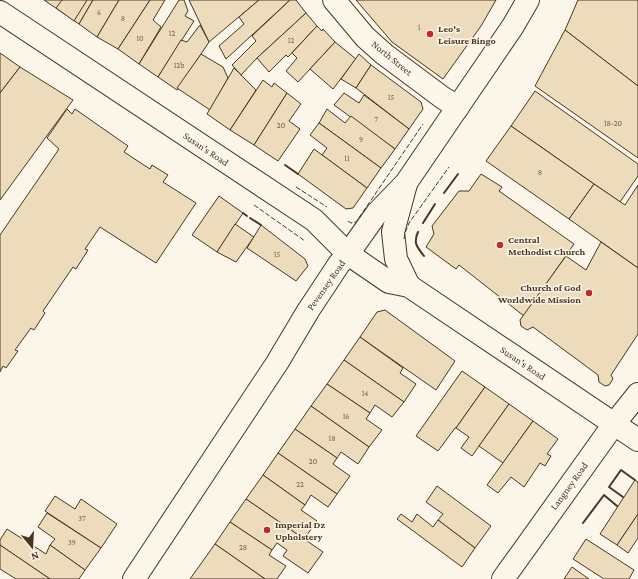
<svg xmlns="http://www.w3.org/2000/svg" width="638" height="579" viewBox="0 0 638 579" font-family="'Crimson Pro',serif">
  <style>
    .building { fill: #ecdcbc; stroke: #4a3520 }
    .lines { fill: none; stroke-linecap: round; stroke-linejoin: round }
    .minor-casing { stroke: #4a3520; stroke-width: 24 }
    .tertiary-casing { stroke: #4a3520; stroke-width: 24 }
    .primary-casing { stroke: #4a3520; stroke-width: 24 }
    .minor { stroke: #fbf6e9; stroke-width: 22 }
    .tertiary { stroke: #fbf6e9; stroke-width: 22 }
    .primary { stroke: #fbf6e9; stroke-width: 22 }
    .fence { stroke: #4a3520; stroke-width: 1; stroke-dasharray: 5 2; stroke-linecap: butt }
    .wall { stroke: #4a3520; stroke-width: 2 }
    .poi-dot { fill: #c62828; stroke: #fbf6e9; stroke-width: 1.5 }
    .labels { text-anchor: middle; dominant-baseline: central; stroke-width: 3; stroke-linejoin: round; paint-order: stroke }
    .number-label { font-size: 8px; fill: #725f47 }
    .poi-label { font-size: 10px; font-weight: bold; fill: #4a3520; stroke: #fbf6e9; text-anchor: start }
    .street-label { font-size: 10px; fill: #4a3520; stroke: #fbf6e9 }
  </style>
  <rect width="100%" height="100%" fill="#fbf6e9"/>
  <g class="building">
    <polygon points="44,0 93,0 79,24"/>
    <polygon points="62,0 87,0 74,21 56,8"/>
    <polygon points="93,0 119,0 97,37 79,24"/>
    <polygon points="119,0 150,0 118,49 97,37"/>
    <polygon points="150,0 165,0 153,20 161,27 139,64 118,49"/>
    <polygon points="179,0 184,0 188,11 185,16 194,21 158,77 139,64"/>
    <polygon points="189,0 259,0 209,42"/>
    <polygon points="259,0 290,0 226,59 219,46 244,24 239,17"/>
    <polygon points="290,0 296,0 306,13 257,58 241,75 232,65 256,41 252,36"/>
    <polygon points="356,0 496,0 481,26 443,79 392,42"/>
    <polygon points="578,0 638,0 638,86 565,30"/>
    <polygon points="306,13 317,26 288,57 286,55 269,72 257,58"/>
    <polygon points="200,25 209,42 177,90 158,77 181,40 187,42"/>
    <polygon points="317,26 322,31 323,29 335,42 298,82 286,71 297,58 292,53"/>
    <polygon points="565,30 638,86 638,158 535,86"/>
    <polygon points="335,42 356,59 333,89 310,69"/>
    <polygon points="0,53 20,67 0,93"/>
    <polygon points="201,54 223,67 228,78 210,110 177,88"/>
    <polygon points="359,54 371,65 356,88 341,79"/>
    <polygon points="371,65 421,102 423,109 409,129 356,88"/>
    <polygon points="20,67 73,100 0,200 0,93"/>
    <polygon points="234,68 256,90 230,130 207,114"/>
    <polygon points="263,80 272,87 274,83 287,93 254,145 230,130"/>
    <polygon points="535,91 638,164 638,176 620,202 511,126"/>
    <polygon points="287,93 301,104 289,121 300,129 278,161 254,145"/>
    <polygon points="344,93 359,103 364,95 409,129 395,149 334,105"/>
    <polygon points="67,109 72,114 75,109 128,146 124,152 150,169 152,165 168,175 163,182 196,203 156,263 100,227 85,249 88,250 76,269 73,267 43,311 45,313 34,330 31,328 15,350 18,351 6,368 3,366 0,372 0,235 59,149 47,138"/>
    <polygon points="327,109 345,123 351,116 395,149 381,168 319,123"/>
    <polygon points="319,123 381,168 367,188 322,155 327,148 310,135"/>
    <polygon points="511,126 594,184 569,219 486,161"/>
    <polygon points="314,149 367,188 353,208 346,209 298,174"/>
    <polygon points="481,174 502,187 499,191 574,244 524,316 459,265 456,269 426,247 434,234 432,226 459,191 469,191"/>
    <polygon points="594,184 625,205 638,185 638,268 569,219"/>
    <polygon points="219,196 243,213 217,252 192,235"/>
    <polygon points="235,224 254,237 236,262 217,252"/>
    <polygon points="261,225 305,259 308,266 296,281 247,248"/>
    <polygon points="601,242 638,268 638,334 611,375 613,379 609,385 605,386 599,382 598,375 533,327 527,330 521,326 520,320 566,256 586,270"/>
    <polygon points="385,310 455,361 436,390 360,337 377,312"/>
    <polygon points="360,337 403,368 400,373 416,384 404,402 344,360"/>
    <polygon points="344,360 404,402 392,417 375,405 370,413 327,384"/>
    <polygon points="462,371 485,387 456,428 455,428 438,451 416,436"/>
    <polygon points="327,384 370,413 366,419 382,430 369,447 311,406"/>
    <polygon points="485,387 509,404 472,456 461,448 469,437 456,428"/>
    <polygon points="509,404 533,421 503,463 479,446"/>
    <polygon points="311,406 369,447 358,464 341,452 337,458 295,429"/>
    <polygon points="533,421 558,439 547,454 551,456 545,466 540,463 524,487 511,477 498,493 487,485"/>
    <polygon points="295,429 337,458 333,464 350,476 337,494 278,453"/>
    <polygon points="278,453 337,494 328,507 311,495 305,505 263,475"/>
    <polygon points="263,475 305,505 301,510 317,521 304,539 246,499"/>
    <polygon points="635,480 638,482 638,514 617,545 600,534"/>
    <polygon points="437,486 491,526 475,548 438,520 443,514 426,502"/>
    <polygon points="55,496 75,509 81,499 117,524 101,548 45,511"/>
    <polygon points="246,499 323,552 308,573 283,556 287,550 277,543 272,550 230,522"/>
    <polygon points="47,513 101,548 85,570 50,545 55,539 38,527"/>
    <polygon points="401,514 412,522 417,514 433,527 438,520 475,548 462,567 397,519"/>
    <polygon points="638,514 638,538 628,553 617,545"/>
    <polygon points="230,522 272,550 269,555 286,566 277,579 265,579 215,544"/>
    <polygon points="7,529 46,554 50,545 85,570 79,579 50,579 0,545 0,540"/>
    <polygon points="586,539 634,570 629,579 604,579 573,559"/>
    <polygon points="215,544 265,579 190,579"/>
    <polygon points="0,545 50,579 16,579 0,569"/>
    <polygon points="572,567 589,579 564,579"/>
  </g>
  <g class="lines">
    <defs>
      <g id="minor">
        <polyline points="334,0 365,37 384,54 443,98 458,107"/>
        <polyline points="614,424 638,394"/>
      </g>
      <g id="tertiary">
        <polyline points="406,184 393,232 396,259 409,286"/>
        <polyline points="134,579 277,363 308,311 339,264 348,254 377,213 406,183 513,26 528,0"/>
        <polyline points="503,579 614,424"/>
      </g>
      <polyline id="primary" points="0,12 314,220 348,254 389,282 409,286 638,440"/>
    </defs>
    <use href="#minor" class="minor-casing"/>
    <use href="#tertiary" class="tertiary-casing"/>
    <use href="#primary" class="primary-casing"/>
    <use href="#minor" class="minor"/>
    <use href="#tertiary" class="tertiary"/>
    <use href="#primary" class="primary"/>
    <g class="fence">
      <polyline points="296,187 327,207"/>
      <polyline points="254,205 305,241"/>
      <polyline points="348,221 351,223 356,222 423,124"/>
      <polyline points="404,239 405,233 409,223 449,167"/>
    </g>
    <g class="wall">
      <polyline points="285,165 298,174"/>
      <polyline points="444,193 458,174"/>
      <polyline points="243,213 247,216"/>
      <polyline points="250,218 261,225"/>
      <polyline points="423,223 435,204"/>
      <path d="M418,232C413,243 417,247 424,256"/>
      <polyline points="623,497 609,487 621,470 635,480"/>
      <polyline points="583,523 604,495 617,506"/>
    </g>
  </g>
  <g class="poi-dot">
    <circle cx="430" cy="34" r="4"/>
    <circle cx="500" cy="245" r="4"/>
    <circle cx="589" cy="293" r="4"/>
    <circle cx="267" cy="530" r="4"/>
  </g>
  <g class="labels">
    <g class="number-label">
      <text x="99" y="12">6</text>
      <text x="123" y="18">8</text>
      <text x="419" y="27">1</text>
      <text x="172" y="33">12</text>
      <text x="140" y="38">10</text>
      <text x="291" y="40">12</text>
      <text x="179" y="65">12b</text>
      <text x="391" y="97">15</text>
      <text x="376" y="119">7</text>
      <text x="613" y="123">18-20</text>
      <text x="281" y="125">20</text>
      <text x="361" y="139">9</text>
      <text x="347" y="158">11</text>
      <text x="540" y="172">8</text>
      <text x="277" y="254">15</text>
      <text x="365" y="393">14</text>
      <text x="346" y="416">16</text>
      <text x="332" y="438">18</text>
      <text x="313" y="461">20</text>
      <text x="300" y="484">22</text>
      <text x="82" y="518">37</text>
      <text x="72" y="542">39</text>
      <text x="243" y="547">28</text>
    </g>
    <g class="poi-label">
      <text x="438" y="28">Leo's<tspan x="438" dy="12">Leisure Bingo</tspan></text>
      <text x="508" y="239">Central<tspan x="508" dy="12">Methodist Church</tspan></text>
      <text x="581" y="287" text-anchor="end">Church of God<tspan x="581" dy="12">Worldwide Mission</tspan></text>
      <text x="275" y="524">Imperial Dz<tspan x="275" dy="12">Upholstery</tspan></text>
    </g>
    <g class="street-label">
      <text transform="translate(392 58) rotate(39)">North Street</text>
      <text transform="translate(206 149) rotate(34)">Susan's Road</text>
      <text transform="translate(326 285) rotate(-55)">Pevensey Road</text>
      <text transform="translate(523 363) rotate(34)">Susan's Road</text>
      <text transform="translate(569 486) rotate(-54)">Langney Road</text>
    </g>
  </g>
  <g transform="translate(32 547) rotate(162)" stroke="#fbf6e9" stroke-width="3" paint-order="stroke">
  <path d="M0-3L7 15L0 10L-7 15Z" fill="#4a3520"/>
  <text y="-6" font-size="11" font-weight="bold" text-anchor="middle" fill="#4a3520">N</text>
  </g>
</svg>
